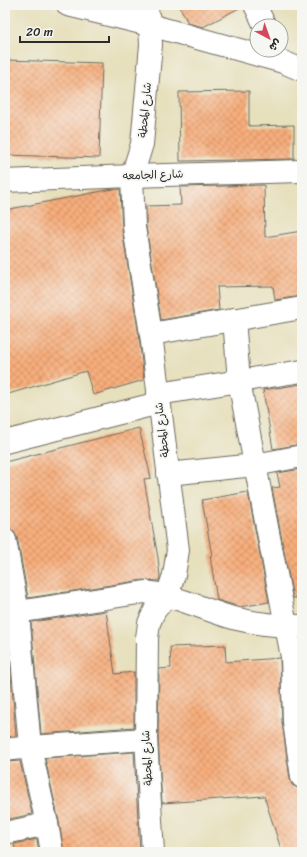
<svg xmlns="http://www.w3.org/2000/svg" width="307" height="857" viewBox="0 0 307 857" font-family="Sriracha,'Playpen Sans Arabic',sans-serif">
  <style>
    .building { fill: url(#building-cross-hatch) }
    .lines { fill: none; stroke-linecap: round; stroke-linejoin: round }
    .street-casing { stroke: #6d6a5e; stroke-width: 24 }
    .street { stroke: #fff; stroke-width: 22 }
    .labels { text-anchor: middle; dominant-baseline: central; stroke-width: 4; stroke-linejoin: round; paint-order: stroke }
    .street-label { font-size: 11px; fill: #2b2b2b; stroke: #f6f6f2 }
  </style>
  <defs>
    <pattern id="building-cross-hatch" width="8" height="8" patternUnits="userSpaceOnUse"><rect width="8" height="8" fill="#f8ae7c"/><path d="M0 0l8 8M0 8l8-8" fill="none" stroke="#c98e66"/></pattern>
  </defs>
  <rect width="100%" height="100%" fill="#f6f6f2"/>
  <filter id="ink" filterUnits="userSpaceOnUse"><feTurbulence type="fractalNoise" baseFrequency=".025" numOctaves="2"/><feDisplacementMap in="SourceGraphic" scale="8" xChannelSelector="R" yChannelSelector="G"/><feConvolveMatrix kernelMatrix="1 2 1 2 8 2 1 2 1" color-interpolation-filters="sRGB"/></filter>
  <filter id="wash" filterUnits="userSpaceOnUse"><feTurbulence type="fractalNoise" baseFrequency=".012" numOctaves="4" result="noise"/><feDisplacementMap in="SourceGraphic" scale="16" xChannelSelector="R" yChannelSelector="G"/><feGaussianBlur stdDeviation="0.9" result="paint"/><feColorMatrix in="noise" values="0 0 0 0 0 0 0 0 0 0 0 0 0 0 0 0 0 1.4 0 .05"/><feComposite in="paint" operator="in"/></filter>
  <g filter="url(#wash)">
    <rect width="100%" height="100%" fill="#e7e0bd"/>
    <g id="blocks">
      <g class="building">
        <polygon points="179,5 243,5 243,6 203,27 188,23"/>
        <polygon points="5,60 102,63 99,158 5,155"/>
        <polygon points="249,91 249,126 294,125 294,159 180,161 179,92"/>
        <polygon points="264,185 265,237 302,231 302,296 275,300 273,286 217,287 219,310 161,320 146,226 146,206 181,205 180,187"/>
        <polygon points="113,189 120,189 122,229 139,336 144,380 93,395 86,371 5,395 5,210"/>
        <polygon points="302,384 302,444 273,449 263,390"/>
        <polygon points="139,428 151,478 144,479 158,558 160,577 159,581 143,580 28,598 17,537 14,532 10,528 5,528 5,462"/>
        <polygon points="302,469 302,597 293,598 272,488 280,487 277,473"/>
        <polygon points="248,492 269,602 240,607 217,600 210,556 212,556 202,500"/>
        <polygon points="106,611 115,674 134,672 134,727 41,734 31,622"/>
        <polygon points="5,626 7,626 16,736 5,737"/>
        <polygon points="225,645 226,662 280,658 282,722 290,779 292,785 300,789 302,799 302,852 282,852 264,796 162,803 158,739 159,669 171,668 170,647"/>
        <polygon points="134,752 140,852 64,852 59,822 45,758"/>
        <polygon points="20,761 32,814 5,820 5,762"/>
        <polygon points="37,839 39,852 15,852 14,844"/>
      </g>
    </g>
  </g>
  <g filter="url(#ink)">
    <use href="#blocks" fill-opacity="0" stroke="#6d6a5e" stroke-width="1"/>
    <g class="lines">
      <defs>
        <g id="street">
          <polyline points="68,5 150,25 283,62 302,70"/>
          <polyline points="146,5 150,25 151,45 142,144 132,176 134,227 151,334 178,550 174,575 167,596 155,610 149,623 147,638 146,739 153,852"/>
          <polyline points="255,5 265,26"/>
          <polyline points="5,181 132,176 302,171"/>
          <polyline points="234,319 239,381 292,657 294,722 302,777"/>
          <polyline points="151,334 302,308"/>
          <polyline points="158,394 302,371"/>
          <polyline points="5,442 159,403"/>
          <polyline points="168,474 255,465 302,456"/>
          <polyline points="5,540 18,613 30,747 47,824 52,852"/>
          <path d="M5,614L145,592C176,595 204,610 233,618C253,623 280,626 301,626"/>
          <polyline points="5,750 30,747 146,739"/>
          <polyline points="5,833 47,824"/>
        </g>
      </defs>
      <use href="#street" class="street-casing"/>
      <use href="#street" class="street"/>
    </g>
  </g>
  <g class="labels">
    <g class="street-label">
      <text transform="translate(145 110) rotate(-85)">شارع المحطة</text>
      <text transform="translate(153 175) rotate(-2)">شارع الجامعه</text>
      <text transform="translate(162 430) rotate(-97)">شارع المحطة</text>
      <text transform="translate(147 758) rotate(-93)">شارع المحطة</text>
    </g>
  </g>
  <rect width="307" height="857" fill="none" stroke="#f6f6f2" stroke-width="20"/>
  <g transform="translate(269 38) rotate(139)"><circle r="19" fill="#f6f6f2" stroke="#a5a5a2"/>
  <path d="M0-3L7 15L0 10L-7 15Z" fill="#d1495b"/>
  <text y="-6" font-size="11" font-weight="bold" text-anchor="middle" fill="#2b2b2b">ش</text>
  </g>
  <path d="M20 36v6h89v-6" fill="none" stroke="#2b2b2b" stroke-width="2"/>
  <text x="26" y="36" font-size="12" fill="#2b2b2b" stroke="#f6f6f2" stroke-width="3" paint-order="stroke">20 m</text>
</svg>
